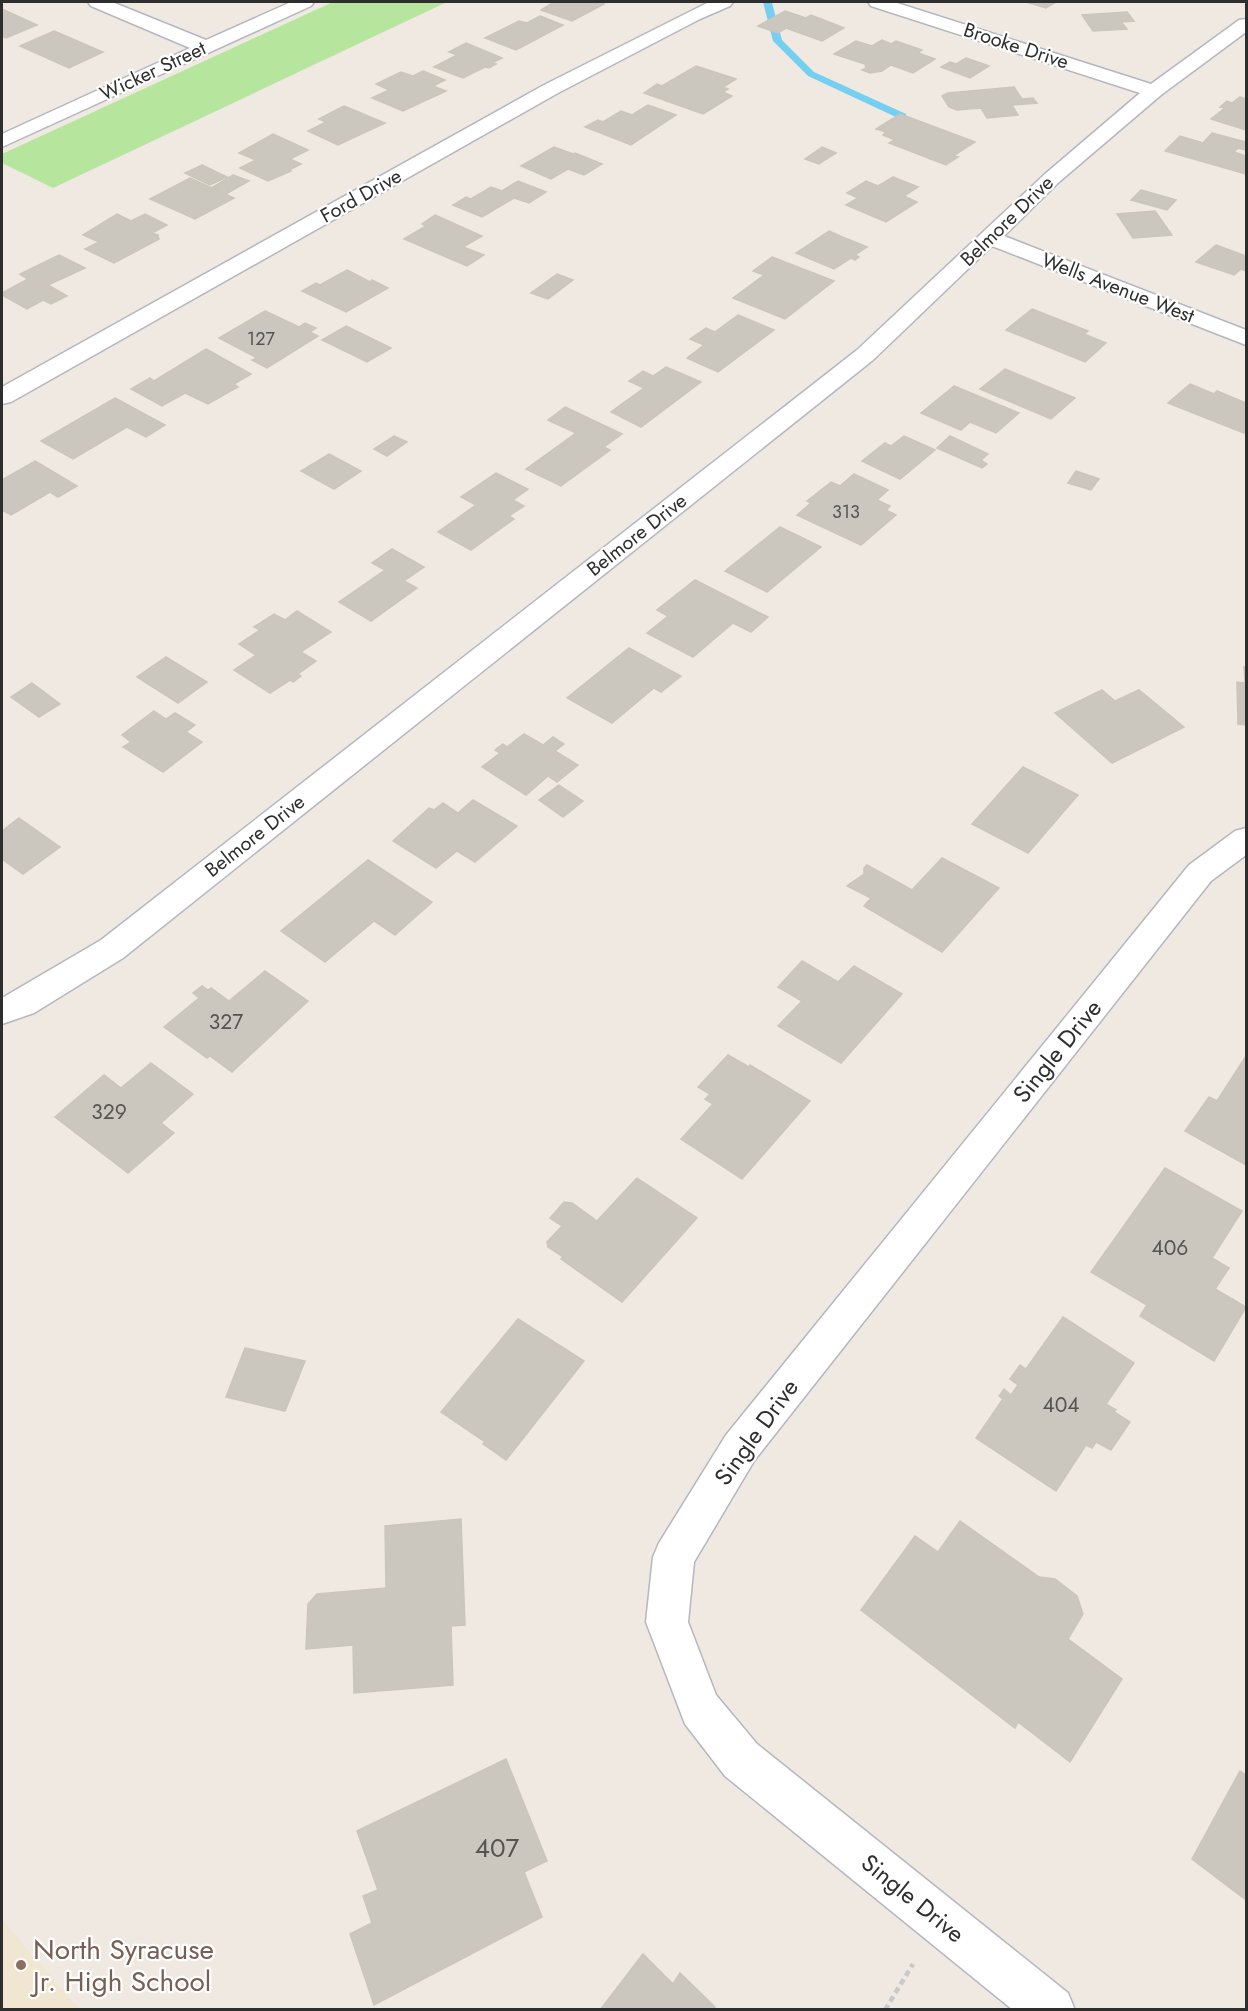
<svg xmlns="http://www.w3.org/2000/svg" width="1248" height="2011" viewBox="0 0 1248 2011" font-family="Jost,sans-serif">
  <style>
    .education { fill: #f0e6d1 }
    .green { fill: #b6e59e }
    .lines { fill: none; stroke-linecap: round; stroke-linejoin: round }
    .stream { fill: #75cff0; fill-rule: evenodd }
    .building { fill: #cbc7bf; stroke: #cbc5ba; stroke-width: 1.5 }
    .street-casing { stroke: #b4b7c1; stroke-width: 3 }
    .path { stroke: #c9c9c9; stroke-width: 4.5; stroke-dasharray: 6 4; stroke-linecap: butt }
    .street { fill: #fff; fill-rule: evenodd }
    .education-dot { fill: #8d6e63; stroke: #fff; stroke-width: 2 }
    .labels { text-anchor: middle; dominant-baseline: central; stroke-width: 4.5; stroke-linejoin: round; paint-order: stroke }
    .far-number-label { font-size: 18px; fill: #555452 }
    .far-street-label { font-size: 20px; fill: #2e2e2e; stroke: #fff }
    .number-label { font-size: 21px; fill: #555452 }
    .street-label { font-size: 24px; fill: #2e2e2e; stroke: #fff }
    .near-number-label { font-size: 26px; fill: #555452 }
    .near-education-label { font-size: 28px; fill: #785e54; stroke: #fff; text-anchor: start }
  </style>
  <rect width="100%" height="100%" fill="#efe9e1"/>
  <polygon class="education" points="2,1920 79,2009 2,2009"/>
  <polygon class="green" points="333,2 447,2 53,188 2,163 2,154"/>
  <g class="lines">
    <polygon class="stream" points="763,2 772,3 782,40 814,72 906,114 906,118 898,118 808,76 773,41"/>
  </g>
  <g class="building">
    <polygon points="552,2 600,2 604,4 572,21 541,10 554,2"/>
    <polygon points="1026,2 1056,2 1046,8"/>
    <polygon points="2,9 37,25 6,38 2,36"/>
    <polygon points="785,11 806,18 811,15 844,28 822,41 786,28 778,33 758,26"/>
    <polygon points="1127,12 1134,21 1121,22 1127,29 1093,31 1082,15"/>
    <polygon points="540,16 563,25 516,50 485,38 519,21 527,23"/>
    <polygon points="54,31 103,52 69,68 20,46"/>
    <polygon points="882,40 891,44 896,41 922,50 918,53 935,59 913,73 891,65 882,71 870,73 862,70 866,68 865,64 834,54 856,41 872,46"/>
    <polygon points="466,43 502,58 492,63 496,64 489,68 485,67 463,78 434,67 457,55 449,52"/>
    <polygon points="966,58 989,66 970,78 941,67 950,62 956,64"/>
    <polygon points="696,66 736,79 723,87 728,89 723,92 732,96 703,114 644,93 657,84 662,86"/>
    <polygon points="423,71 445,80 433,86 446,91 403,111 372,98 389,90 376,84 401,72 413,76"/>
    <polygon points="1014,87 1022,99 1033,98 1037,103 1012,105 1018,115 987,118 981,108 957,110 949,107 942,96 948,93"/>
    <polygon points="1240,97 1246,99 1246,130 1211,119 1225,108 1220,107 1227,101 1232,103"/>
    <polygon points="648,105 676,115 631,145 585,127 598,120 603,122 621,111 632,115"/>
    <polygon points="344,106 385,123 338,145 308,131 326,122 319,119"/>
    <polygon points="900,114 975,142 953,156 958,157 946,165 889,143 895,140 883,135 886,132 876,129"/>
    <polygon points="1212,133 1246,142 1246,150 1238,148 1234,152 1246,156 1246,174 1165,151 1180,136 1203,143"/>
    <polygon points="273,134 308,150 290,159 301,164 289,170 291,171 268,181 240,168 256,160 239,153"/>
    <polygon points="554,147 573,154 575,153 602,164 584,175 568,169 551,179 521,166"/>
    <polygon points="822,147 836,153 819,164 805,159"/>
    <polygon points="202,165 227,177 210,185 185,173"/>
    <polygon points="233,175 249,181 226,194 211,188"/>
    <polygon points="893,177 918,187 904,196 917,202 886,222 846,205 858,198 847,193 866,181 878,186"/>
    <polygon points="190,178 234,198 195,219 150,199"/>
    <polygon points="518,181 546,192 529,203 514,198 482,217 453,205 466,197 471,199 491,187 502,191"/>
    <polygon points="1141,190 1176,200 1167,210 1131,200"/>
    <polygon points="1155,211 1172,235 1133,238 1117,214"/>
    <polygon points="117,214 131,221 145,214 167,225 152,233 158,235 159,239 114,263 85,249 99,242 83,235"/>
    <polygon points="435,215 482,236 463,247 484,255 467,266 404,239 426,226 422,224"/>
    <polygon points="829,231 840,236 867,247 855,255 859,257 855,260 851,258 834,269 796,253"/>
    <polygon points="1216,245 1246,256 1246,271 1241,269 1234,275 1196,262"/>
    <polygon points="59,255 85,268 48,285 67,296 51,304 43,300 27,309 2,295 2,293 28,279 20,274"/>
    <polygon points="772,257 834,281 785,319 733,298 764,275 753,271"/>
    <polygon points="347,270 370,282 372,280 388,288 346,312 302,291 316,283 320,285"/>
    <polygon points="557,274 573,280 548,299 531,293"/>
    <polygon points="1032,309 1088,331 1084,334 1106,343 1085,362 1006,330"/>
    <polygon points="265,311 299,327 305,323 316,328 310,332 318,336 267,368 252,360 257,358 219,338"/>
    <polygon points="738,315 774,330 718,372 687,358 704,345 690,339 706,328 715,332"/>
    <polygon points="346,326 391,348 367,362 322,340"/>
    <polygon points="206,349 251,374 234,384 238,387 208,404 185,393 162,406 131,389 150,378 154,381"/>
    <polygon points="666,367 701,382 641,427 611,412 644,388 629,381 643,371 653,376"/>
    <polygon points="1005,369 1075,398 1051,419 980,389"/>
    <polygon points="1190,384 1214,394 1217,391 1246,403 1246,430 1244,433 1168,403"/>
    <polygon points="954,386 1019,413 996,433 970,422 961,430 921,413"/>
    <polygon points="115,398 165,425 146,437 127,427 73,459 41,441"/>
    <polygon points="565,407 622,434 604,447 610,450 561,486 526,469 576,433 548,420"/>
    <polygon points="394,436 407,442 387,456 374,449"/>
    <polygon points="904,436 935,450 900,479 862,461 885,443 891,446"/>
    <polygon points="950,436 988,454 981,460 987,464 982,468 937,448"/>
    <polygon points="329,454 361,471 334,489 301,471"/>
    <polygon points="35,461 77,486 58,497 50,492 11,515 2,510 2,480"/>
    <polygon points="1076,471 1099,479 1091,490 1068,483"/>
    <polygon points="496,473 528,489 513,500 524,506 509,516 514,519 471,550 438,532 476,505 461,497"/>
    <polygon points="854,474 888,490 877,500 890,506 886,510 896,515 861,545 797,515 811,503 807,501 831,482 840,486"/>
    <polygon points="780,527 821,547 767,592 725,571"/>
    <polygon points="392,549 424,567 404,581 417,588 371,621 339,602 385,570 372,563"/>
    <polygon points="695,580 768,617 751,632 733,623 693,657 647,633 668,616 657,610"/>
    <polygon points="297,611 331,632 301,652 316,661 298,674 301,676 293,682 290,680 270,693 234,670 256,655 239,644 260,630 254,627 274,614 285,620"/>
    <polygon points="629,648 681,676 661,692 654,688 612,723 567,698"/>
    <polygon points="166,657 207,682 178,703 137,677"/>
    <polygon points="1244,667 1246,668 1246,725 1238,724 1237,682 1245,683"/>
    <polygon points="32,683 60,704 39,717 11,697"/>
    <polygon points="1102,690 1115,701 1139,690 1184,727 1112,763 1055,713"/>
    <polygon points="154,711 166,719 175,713 195,725 186,732 202,742 163,772 123,747 131,742 122,735"/>
    <polygon points="524,734 543,745 553,737 564,744 555,751 578,765 557,782 548,776 526,795 482,767 500,753 495,750 503,744 507,747"/>
    <polygon points="1023,767 1078,795 1028,853 972,824"/>
    <polygon points="559,785 583,801 563,817 539,800"/>
    <polygon points="473,800 517,826 475,862 457,851 436,868 393,841 429,808 434,810 443,803 458,813"/>
    <polygon points="19,818 60,847 23,874 2,859 2,831"/>
    <polygon points="942,858 999,888 942,952 864,906 871,898 847,886 864,874 864,868 867,865 912,890"/>
    <polygon points="368,860 432,902 395,935 374,921 325,962 281,931"/>
    <polygon points="802,961 838,982 854,966 902,994 841,1063 778,1026 802,1001 778,987"/>
    <polygon points="265,971 308,1001 232,1072 210,1056 207,1058 164,1027 199,998 193,993 202,986 208,990 211,988 229,1001"/>
    <polygon points="728,1055 749,1067 750,1065 810,1101 742,1179 681,1139 713,1104 705,1099 710,1094 698,1087"/>
    <polygon points="1246,1056 1246,1165 1185,1131 1209,1097 1217,1101"/>
    <polygon points="151,1063 193,1094 161,1123 174,1133 128,1173 55,1117 104,1075 121,1088"/>
    <polygon points="1165,1168 1242,1211 1212,1258 1229,1268 1215,1289 1246,1307 1214,1361 1140,1316 1147,1305 1091,1272"/>
    <polygon points="637,1178 697,1218 622,1302 561,1259 563,1257 548,1247 547,1242 562,1226 550,1218 564,1202 572,1203 597,1221"/>
    <polygon points="1063,1317 1134,1363 1106,1404 1116,1410 1114,1412 1130,1422 1111,1450 1096,1442 1092,1448 1086,1445 1056,1491 976,1438 1003,1399 999,1396 1004,1389 1011,1395 1018,1385 1010,1379 1020,1365 1026,1369"/>
    <polygon points="518,1319 584,1361 506,1460 483,1444 485,1442 441,1412"/>
    <polygon points="245,1348 305,1361 285,1411 226,1397"/>
    <polygon points="461,1519 465,1625 451,1626 453,1685 354,1693 353,1645 306,1649 308,1604 317,1594 386,1588 385,1526"/>
    <polygon points="960,1521 1039,1577 1055,1579 1077,1596 1083,1614 1068,1639 1122,1679 1070,1762 1018,1722 1015,1728 861,1610 915,1536 938,1552"/>
    <polygon points="506,1759 547,1861 524,1872 542,1917 374,2005 350,1934 372,1923 363,1896 378,1890 357,1831"/>
    <polygon points="1240,1771 1246,1775 1246,1900 1192,1859"/>
    <polygon points="643,1954 673,1984 680,1973 715,2007 714,2010 600,2010"/>
  </g>
  <g class="lines">
    <defs>
      <g id="street">
        <polygon points="88,2 112,2 206,40 291,2 314,2 311,6 2,147 2,134 190,48 91,6"/>
        <polygon points="709,2 733,2 730,6 700,19 558,93 11,402 2,404 2,387 544,85"/>
        <polygon points="868,2 894,2 1151,84 1239,20 1246,19 1246,32 1161,95 1059,182 1004,236 1246,330 1246,345 992,246 873,360 123,958 34,1013 2,1024 2,998 101,940 857,350 1045,174 1140,93 871,6"/>
        <polygon points="1246,828 1246,855 1211,881 754,1461 694,1562 688,1622 716,1695 757,1744 1068,1993 1075,2010 1013,2010 725,1776 685,1724 646,1622 653,1557 659,1543 726,1435 1189,865 1235,831"/>
      </g>
    </defs>
    <use href="#street" class="street-casing"/>
    <polyline class="path" points="885,2010 913,1964"/>
    <use href="#street" class="street"/>
  </g>
  <circle class="education-dot" cx="21" cy="1965" r="6"/>
  <g class="labels">
    <g class="far-number-label">
      <text x="261" y="339">127</text>
      <text x="846" y="512">313</text>
    </g>
    <g class="far-street-label">
      <text transform="translate(1016 46) rotate(18)">Brooke Drive</text>
      <text transform="translate(153 71) rotate(-25)">Wicker Street</text>
      <text transform="translate(361 196) rotate(-29)">Ford Drive</text>
      <text transform="translate(1007 221) rotate(-44)">Belmore Drive</text>
      <text transform="translate(1118 288) rotate(21)">Wells Avenue West</text>
      <text transform="translate(637 535) rotate(-38)">Belmore Drive</text>
      <text transform="translate(255 836) rotate(-38)">Belmore Drive</text>
    </g>
    <g class="number-label">
      <text x="226" y="1022">327</text>
      <text x="109" y="1112">329</text>
      <text x="1170" y="1248">406</text>
      <text x="1061" y="1405">404</text>
    </g>
    <g class="street-label">
      <text transform="translate(1057 1051) rotate(-51)">Single Drive</text>
      <text transform="translate(756 1432) rotate(-54)">Single Drive</text>
      <text transform="translate(913 1898) rotate(39)">Single Drive</text>
    </g>
    <g class="near-number-label">
      <text x="497" y="1848">407</text>
    </g>
    <g class="near-education-label">
      <text x="33" y="1949">North Syracuse<tspan x="33" dy="32">Jr. High School</tspan></text>
    </g>
  </g>
  <rect width="1248" height="2011" fill="none" stroke="#2e2e2e" stroke-width="6"/>
</svg>
